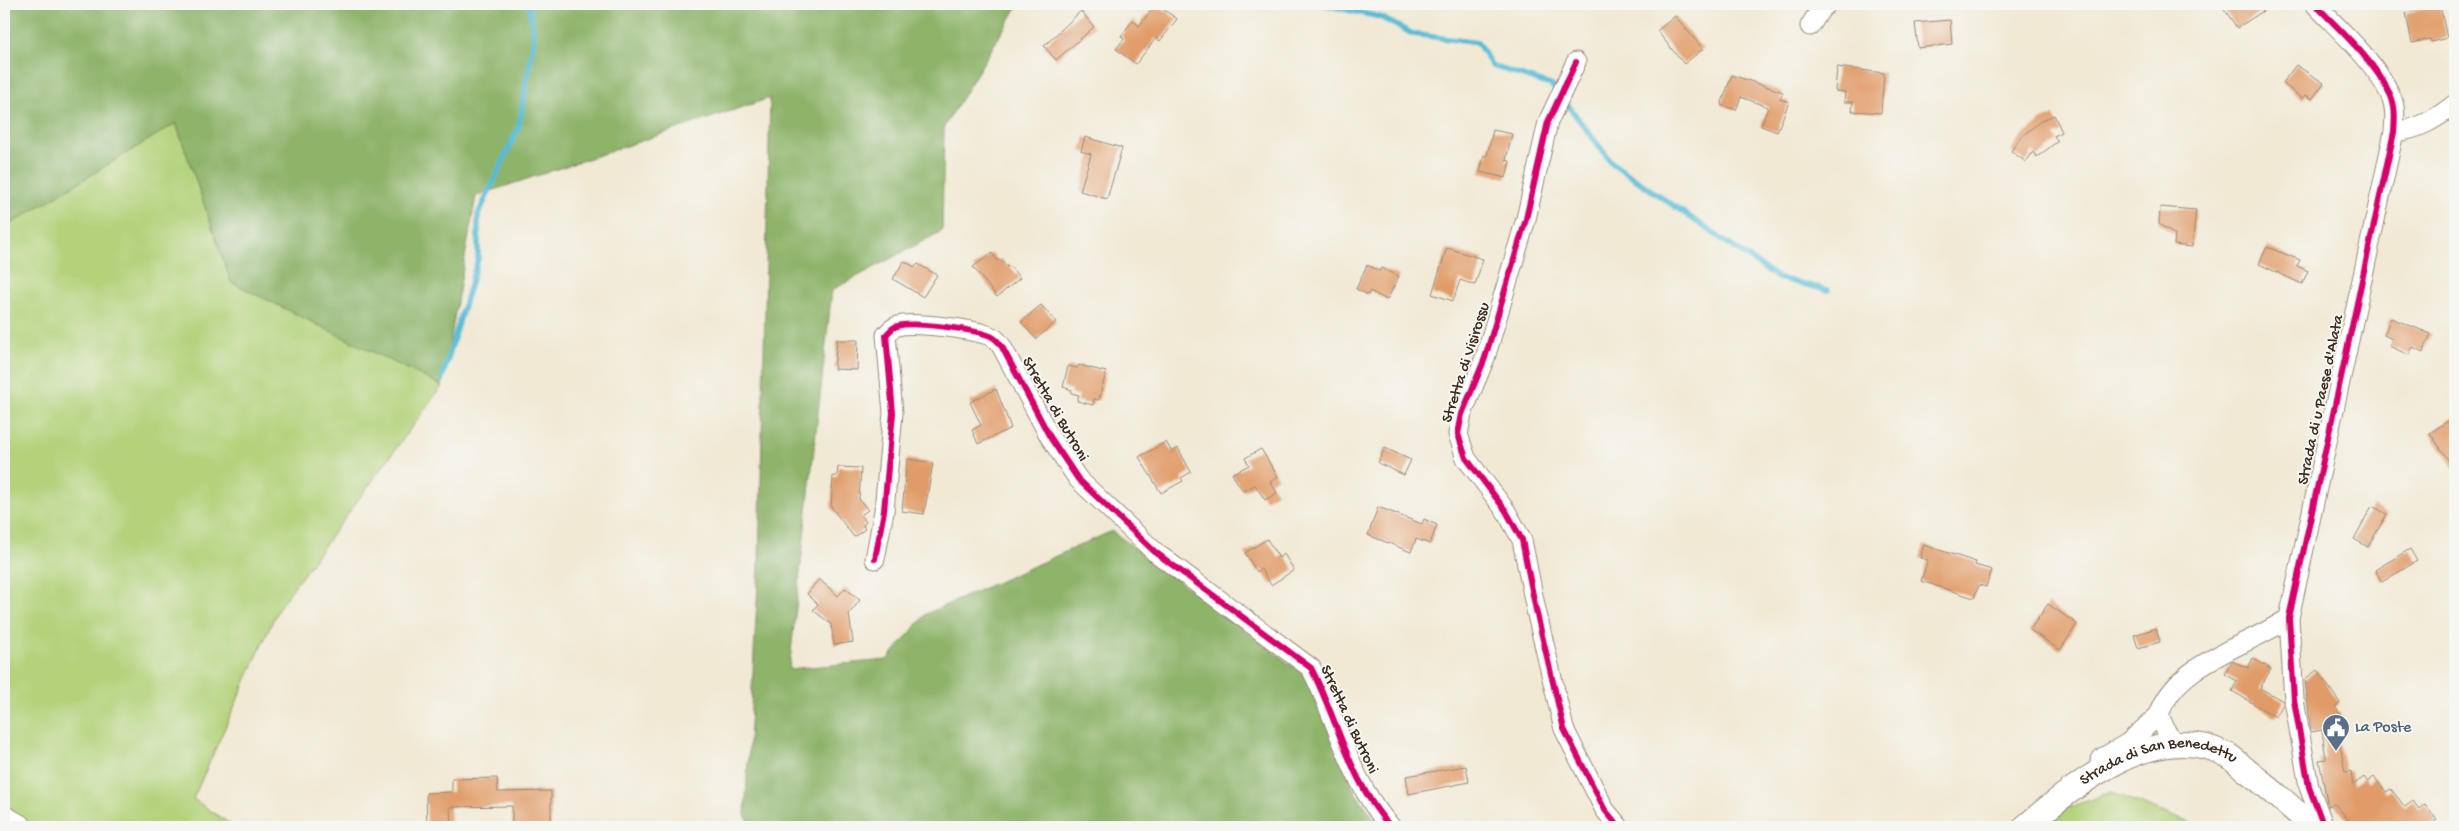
<svg xmlns="http://www.w3.org/2000/svg" width="2459" height="831" viewBox="0 0 2459 831" font-family="'Gochi Hand',sans-serif">
  <style>
    .green { fill: #b3d27a; stroke: #777e4c }
    .forest { fill: #8eb46a; stroke: #646f44 }
    .lines { fill: none; stroke-linecap: round; stroke-linejoin: round }
    .stream { stroke: #57bbd6; stroke-width: 5.5 }
    .building { fill: #e19b67 }
    .minor-casing { stroke: #968a79; stroke-width: 21 }
    .tertiary-casing { stroke: #968a79; stroke-width: 26 }
    .minor { stroke: #fff; stroke-width: 19 }
    .tertiary { stroke: #fff; stroke-width: 24 }
    .cycleway-casing { stroke: #f6f6f2; stroke-width: 9 }
    .cycleway { stroke: #d6006c; stroke-width: 6 }
    .labels { text-anchor: middle; dominant-baseline: central; stroke-width: 4; stroke-linejoin: round; paint-order: stroke }
    .street-label { font-size: 16px; fill: #3b2a1e; stroke: #f6f6f2 }
    .service-label { font-size: 16px; fill: #4e5e75; stroke: #f6f6f2; text-anchor: start }
  </style>
  <rect width="100%" height="100%" fill="#f6f6f2"/>
  <filter id="ink" filterUnits="userSpaceOnUse"><feTurbulence type="fractalNoise" baseFrequency=".02" numOctaves="2"/><feDisplacementMap in="SourceGraphic" scale="10" xChannelSelector="R" yChannelSelector="G"/><feConvolveMatrix kernelMatrix="1 2 1 2 8 2 1 2 1" color-interpolation-filters="sRGB"/></filter>
  <filter id="wash" filterUnits="userSpaceOnUse"><feTurbulence type="fractalNoise" baseFrequency=".0096" numOctaves="4" result="noise"/><feDisplacementMap in="SourceGraphic" scale="20" xChannelSelector="R" yChannelSelector="G"/><feGaussianBlur stdDeviation="1.12" result="paint"/><feColorMatrix in="noise" values="0 0 0 0 0 0 0 0 0 0 0 0 0 0 0 0 0 1.4 0 .05"/><feComposite in="paint" operator="in"/></filter>
  <g filter="url(#wash)">
    <rect width="100%" height="100%" fill="#f1e9d4"/>
    <g class="green">
      <polygon points="176,123 231,282 442,386 279,607 193,799 235,827 4,827 4,228"/>
      <polygon points="2111,792 2200,827 2018,827"/>
    </g>
    <polygon class="forest" points="4,4 1019,4 944,127 942,231 832,290 789,669 887,660 926,614 1112,531 1306,676 1355,792 1381,827 752,827 745,815 759,565 770,98 476,196 442,386 231,282 176,123 4,228"/>
    <g class="lines">
      <g class="stream">
        <polyline points="1320,4 1380,17 1413,34 1478,43 1492,66 1551,85 1554,88"/>
        <polyline points="1567,104 1612,163 1778,278 1828,290"/>
        <polyline points="442,378 478,259 478,215 519,126 534,38 529,4"/>
      </g>
    </g>
    <g id="blocks">
      <g class="building">
        <polygon points="1156,4 1177,19 1160,41 1156,38 1136,64 1116,49 1124,39 1121,36 1133,20 1139,26"/>
        <polygon points="2221,4 2274,4 2237,28"/>
        <polygon points="2440,5 2447,38 2431,42 2430,39 2412,43 2406,13"/>
        <polygon points="1081,11 1094,27 1056,60 1044,46"/>
        <polygon points="1675,16 1703,49 1684,64 1657,31"/>
        <polygon points="1950,20 1952,44 1918,48 1915,23"/>
        <polygon points="2296,65 2324,83 2312,99 2306,95 2303,99 2282,83"/>
        <polygon points="1837,67 1884,73 1881,113 1852,111 1853,102 1844,102 1845,92 1835,91"/>
        <polygon points="1732,75 1783,92 1780,99 1789,102 1777,132 1761,126 1768,107 1741,97 1736,110 1721,105"/>
        <polygon points="2054,115 2062,132 2054,136 2058,141 2037,157 2033,152 2026,162 2011,151 2021,137 2042,120"/>
        <polygon points="1493,130 1512,134 1506,160 1510,161 1506,178 1480,172 1484,155 1487,156"/>
        <polygon points="1085,137 1122,148 1107,199 1080,191 1091,154 1081,151"/>
        <polygon points="2160,207 2196,210 2192,247 2174,245 2175,235 2159,224"/>
        <polygon points="2267,247 2300,260 2297,266 2308,271 2302,284 2259,264"/>
        <polygon points="1447,248 1483,259 1475,285 1460,280 1453,301 1432,294"/>
        <polygon points="992,253 998,261 1001,259 1007,267 1009,265 1020,278 997,297 973,267"/>
        <polygon points="904,261 915,267 918,264 937,275 923,297 893,279"/>
        <polygon points="1367,265 1380,271 1381,268 1399,276 1387,300 1370,291 1368,295 1356,289"/>
        <polygon points="1041,305 1056,322 1036,339 1021,322"/>
        <polygon points="2391,318 2431,334 2423,352 2413,347 2409,355 2389,346 2392,339 2384,335"/>
        <polygon points="837,340 858,340 857,370 834,369"/>
        <polygon points="1079,365 1106,372 1099,400 1094,399 1093,405 1077,401 1079,395 1071,393 1072,390 1063,387 1068,366 1077,368"/>
        <polygon points="996,389 1011,428 978,444 972,430 981,425 970,402"/>
        <polygon points="2455,416 2455,470 2430,433"/>
        <polygon points="1166,442 1172,452 1178,448 1191,472 1181,478 1183,481 1161,493 1139,457"/>
        <polygon points="1385,448 1411,460 1404,475 1378,463"/>
        <polygon points="1261,449 1278,477 1270,482 1277,493 1265,500 1255,485 1243,491 1232,474 1249,465 1245,458"/>
        <polygon points="907,459 933,463 924,514 902,511"/>
        <polygon points="838,467 861,468 859,499 868,510 861,515 866,522 863,525 865,529 854,537 831,507 833,476 837,476"/>
        <polygon points="2372,506 2387,514 2368,547 2354,539"/>
        <polygon points="1378,507 1422,524 1424,519 1437,525 1430,544 1416,539 1411,552 1368,535"/>
        <polygon points="1267,539 1279,558 1284,554 1294,570 1271,585 1261,569 1257,572 1245,553"/>
        <polygon points="1924,545 1976,562 1975,565 1992,570 1986,587 1979,585 1974,598 1921,581 1928,560 1920,558"/>
        <polygon points="2410,549 2417,561 2382,582 2375,570"/>
        <polygon points="819,579 838,596 845,588 860,600 849,614 853,642 834,645 831,624 813,610 818,604 807,594"/>
        <polygon points="2048,604 2077,624 2060,650 2030,630"/>
        <polygon points="2156,628 2160,642 2138,648 2134,635"/>
        <polygon points="2253,658 2271,669 2260,688 2283,701 2283,704 2276,717 2232,691 2237,681 2225,674 2232,661 2248,668"/>
        <polygon points="2317,670 2340,703 2335,707 2341,715 2336,718 2342,726 2337,727 2345,772 2351,771 2353,785 2364,777 2368,782 2374,777 2386,792 2391,789 2405,807 2413,801 2419,809 2425,804 2437,820 2428,827 2354,827 2335,804 2328,806 2319,760 2326,759 2322,730 2311,732 2305,679"/>
        <polygon points="1466,766 1469,782 1409,794 1406,776"/>
        <polygon points="497,778 498,792 551,791 551,827 512,827 512,806 450,807 451,827 427,827 426,793 452,792 452,779"/>
      </g>
    </g>
  </g>
  <g filter="url(#ink)">
    <use href="#blocks" fill-opacity="0" stroke="#968a79" stroke-width="1"/>
    <g class="lines">
      <defs>
        <g id="minor">
          <path d="M2315,4C2340,31 2373,59 2390,94C2396,106 2395,119 2394,132L2289,618L2294,700L2309,787L2324,827"/>
          <polyline points="1810,26 1821,9 1827,4"/>
          <polyline points="1576,62 1548,122 1526,219 1485,358 1462,414 1458,434 1466,458 1506,511 1522,540 1536,610 1564,729 1605,810 1619,827"/>
          <path d="M2394,132C2418,130 2436,119 2455,104"/>
          <path d="M875,559L884,511L893,413L886,335C890,331 892,327 898,326C912,321 983,330 994,338C997,340 1000,344 1002,347L1050,437L1078,479L1155,552L1311,668C1338,720 1350,783 1391,827"/>
          <path d="M2175,744L2167,733L2159,715C2176,662 2247,647 2289,618"/>
          <polyline points="2100,762 2102,758 2128,743 2159,715"/>
        </g>
        <g id="tertiary">
          <polyline points="4,818 20,827"/>
          <path id="s1" d="M2025,827C2075,784 2156,719 2225,754C2233,757 2240,765 2246,770C2270,788 2291,807 2313,827"/>
        </g>
      </defs>
      <use href="#minor" class="minor-casing"/>
      <use href="#tertiary" class="tertiary-casing"/>
      <use href="#minor" class="minor"/>
      <use href="#tertiary" class="tertiary"/>
      <defs>
        <g id="cycleway">
          <path d="M2315,4C2340,31 2373,59 2390,94C2396,106 2395,119 2394,132L2289,618L2294,700L2309,787L2324,827"/>
          <polyline points="1576,62 1548,122 1526,219 1485,358 1462,414 1458,434 1466,458 1506,511 1522,540 1536,610 1564,729 1605,810 1619,827"/>
          <path d="M875,559L884,511L893,413L886,335C890,331 892,327 898,326C912,321 983,330 994,338C997,340 1000,344 1002,347L1050,437L1078,479L1155,552L1311,668C1338,720 1350,783 1391,827"/>
        </g>
      </defs>
      <use href="#cycleway" class="cycleway-casing"/>
      <use href="#cycleway" class="cycleway"/>
    </g>
  </g>
  <defs>
    <symbol id="civic-pin" viewBox="-11 -11 22 30"><path d="M0 17L-7.5 6A9.5 9.5 0 1 1 7.5 6Z" fill="#5c6f8a" stroke="#f6f6f2"/><path d="M-.6-6.5H3V-4.5H.6V-3L4-1V1h2V6H-6V1h2V-1L-.6-3ZM-1.2 2.5V6h2.4V2.5Z" fill="#fff"/></symbol>
  </defs>
  <g fill-rule="evenodd">
    <use href="#civic-pin" x="2320" y="712" width="32" height="43"/>
  </g>
  <g class="labels">
    <g class="street-label">
      <text transform="translate(1467 363) rotate(-72)">Stretta di Visirossu</text>
      <text transform="translate(2322 400) rotate(-78)">Strada di u Paese d'Alata</text>
      <text transform="translate(1054 410) rotate(60)">Stretta di Butroni</text>
      <text transform="translate(1348 720) rotate(65)">Stretta di Butroni</text>
      <text stroke="none"><textPath href="#s1" startOffset="155">Strada di San Benedettu</textPath></text>
    </g>
    <g class="service-label">
      <text x="2355" y="728">La Poste</text>
    </g>
  </g>
  <rect width="2459" height="831" fill="none" stroke="#f6f6f2" stroke-width="20"/>
</svg>
